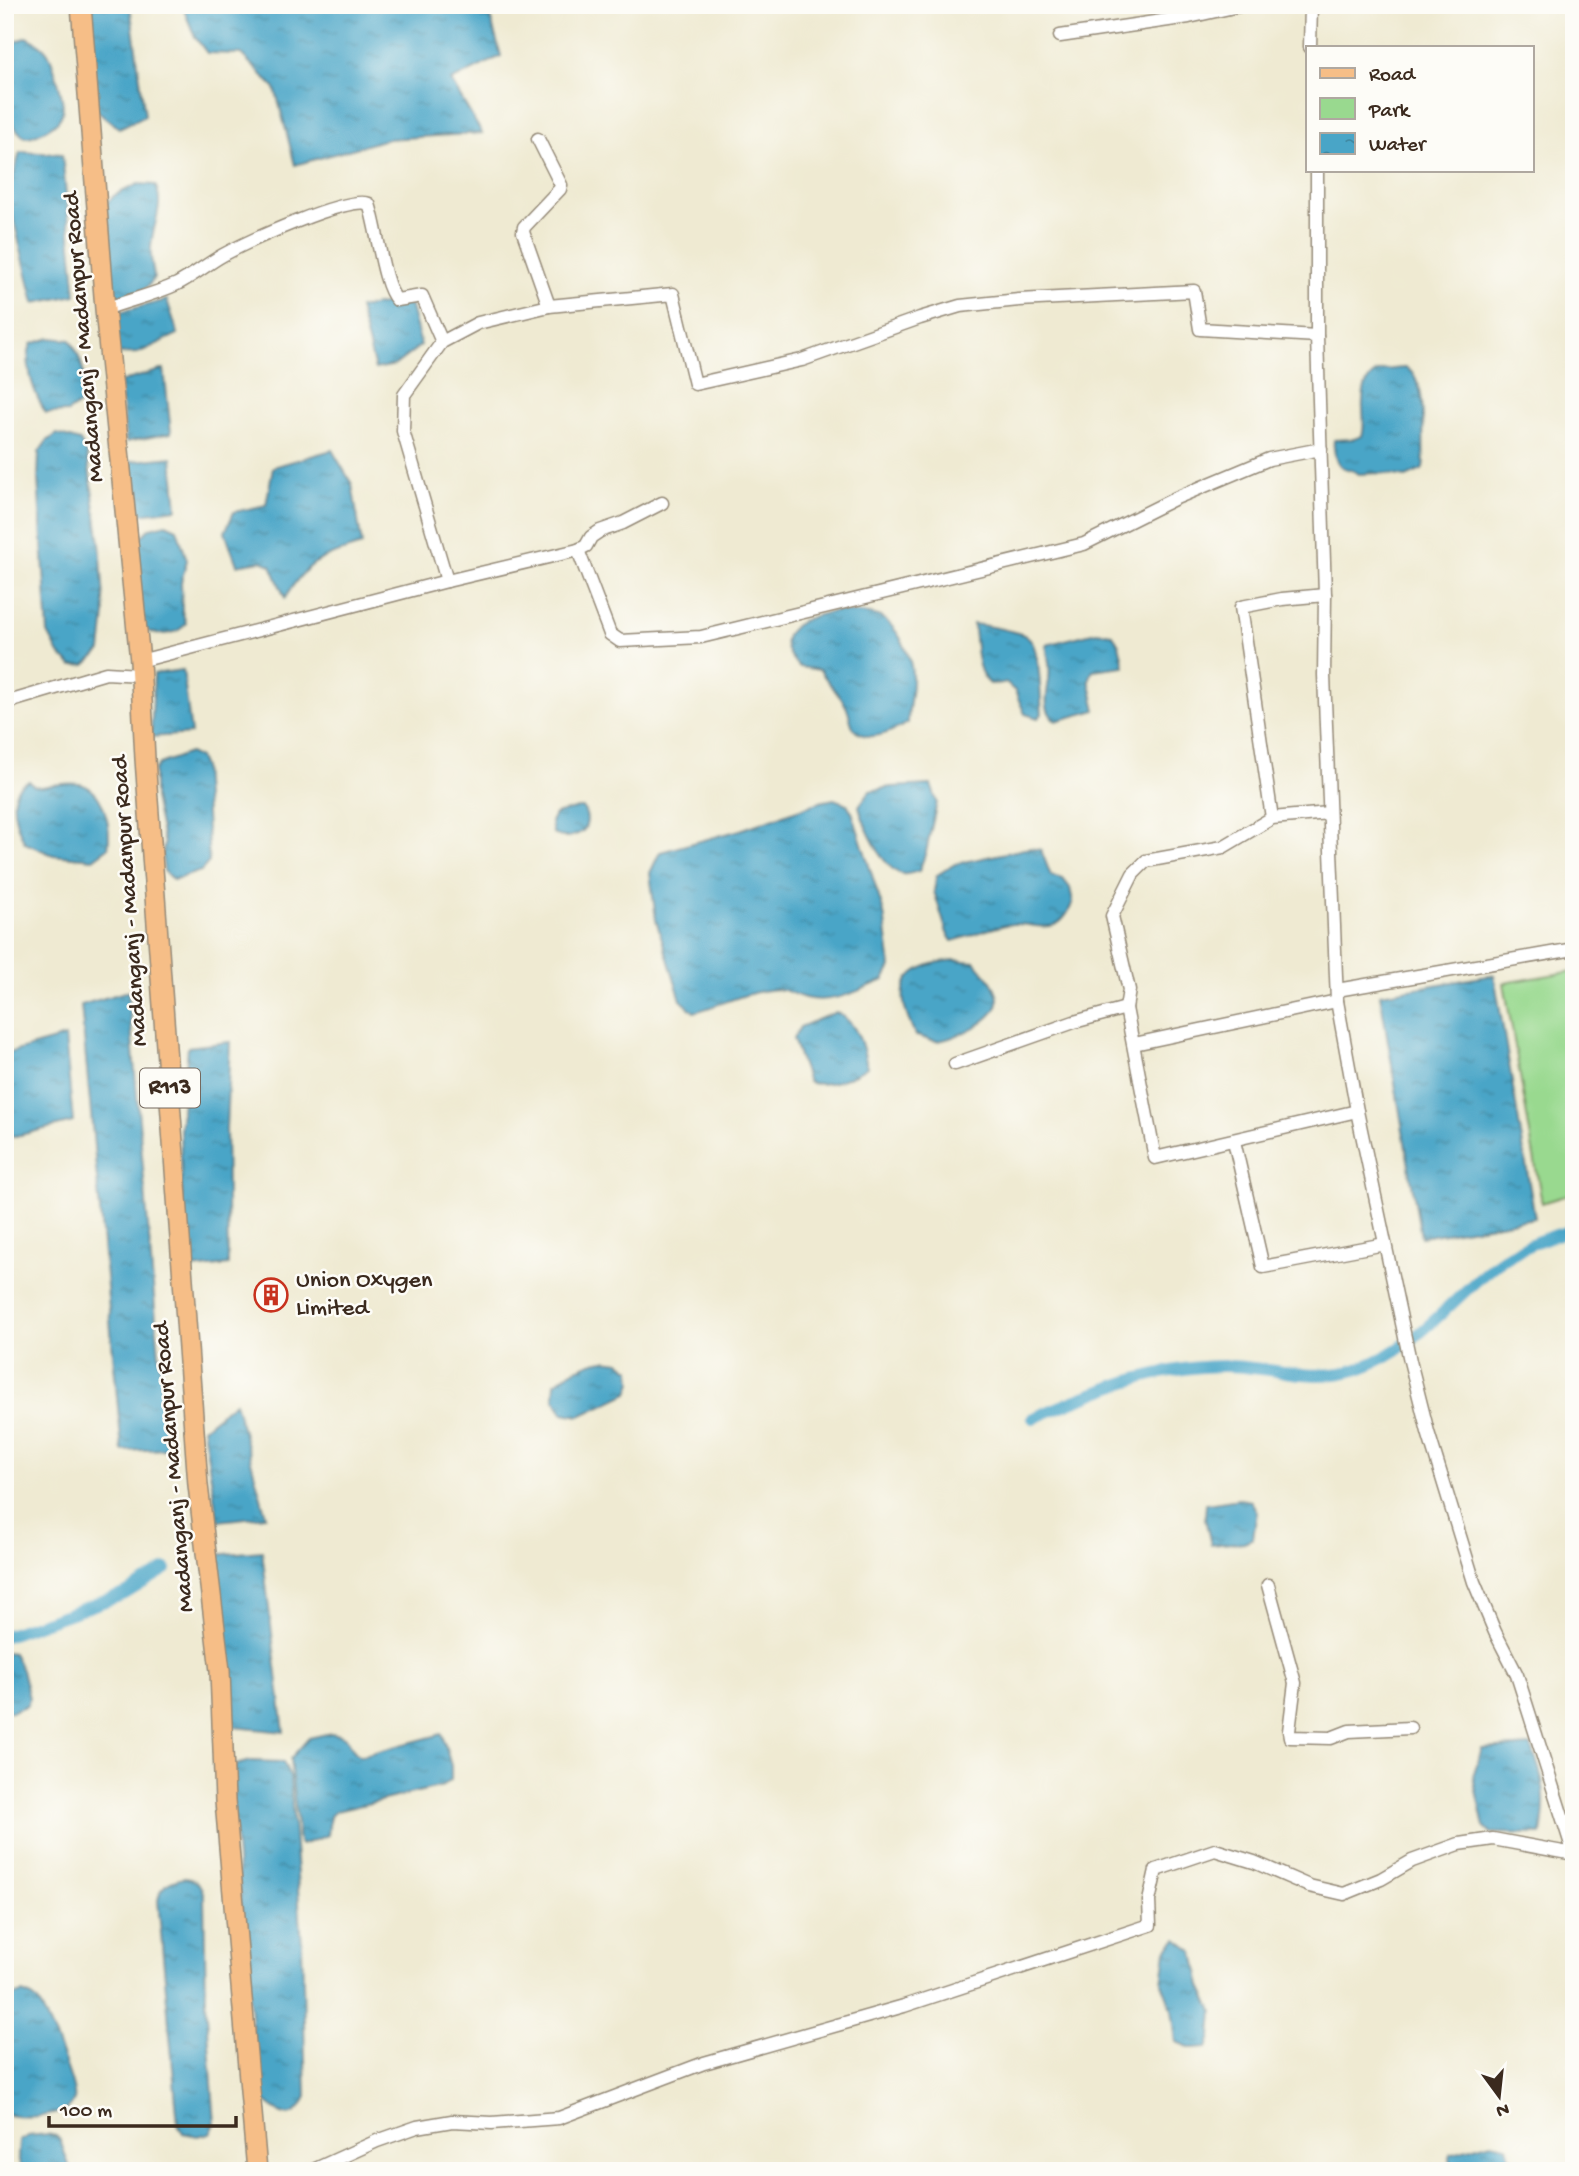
<svg xmlns="http://www.w3.org/2000/svg" width="1579" height="2176" viewBox="0 0 1579 2176" font-family="'Gochi Hand',sans-serif">
  <style>
    .green { fill: #99d98f; stroke: #6a8256; stroke-width: 2 }
    .water { fill: url(#water-ripples); stroke: #426872; stroke-width: 2 }
    .lines { fill: none; stroke-linecap: round; stroke-linejoin: round }
    .canal { stroke: #49a5c7; stroke-width: 12 }
    .street-casing { stroke: #958a78; stroke-width: 15 }
    .primary-casing { stroke: #958a78; stroke-width: 22 }
    .street { stroke: #fff; stroke-width: 12 }
    .primary { stroke: #f6be87; stroke-width: 19 }
    .labels { text-anchor: middle; dominant-baseline: central; stroke-width: 5; stroke-linejoin: round; paint-order: stroke }
    .shield { fill: #fdfcf7; stroke: #75695f; stroke-width: 2 }
    .shield-label { font-size: 23px; font-weight: bold; fill: #3b2a1e }
    .street-label { font-size: 24px; fill: #3b2a1e; stroke: #fdfcf7 }
    .poi-label { font-size: 24px; fill: #3b2a1e; stroke: #fdfcf7; text-anchor: start }
  </style>
  <defs>
    <pattern id="water-ripples" width="26" height="14" patternUnits="userSpaceOnUse" patternTransform="scale(1.75)"><rect width="26" height="14" fill="#49a5c7"/><path d="M2 4q2-2 4 0t4 0M15 11q2-2 4 0t4 0" fill="none" stroke="#3e87a1"/></pattern>
  </defs>
  <rect width="100%" height="100%" fill="#fdfcf7"/>
  <filter id="ink" filterUnits="userSpaceOnUse"><feTurbulence type="fractalNoise" baseFrequency=".0143" numOctaves="2"/><feDisplacementMap in="SourceGraphic" scale="14" xChannelSelector="R" yChannelSelector="G"/><feConvolveMatrix kernelMatrix="1 2 1 2 8 2 1 2 1" color-interpolation-filters="sRGB"/></filter>
  <filter id="wash" filterUnits="userSpaceOnUse"><feTurbulence type="fractalNoise" baseFrequency=".00686" numOctaves="4" result="noise"/><feDisplacementMap in="SourceGraphic" scale="28" xChannelSelector="R" yChannelSelector="G"/><feGaussianBlur stdDeviation="1.57" result="paint"/><feColorMatrix in="noise" values="0 0 0 0 0 0 0 0 0 0 0 0 0 0 0 0 0 1.4 0 .05"/><feComposite in="paint" operator="in"/></filter>
  <g filter="url(#wash)">
    <rect width="100%" height="100%" fill="#efead2"/>
    <polygon class="green" points="1574,971 1574,1193 1542,1203 1504,983"/>
    <g class="water">
      <polygon points="86,5 130,5 145,116 119,128 95,109"/>
      <polygon points="182,5 487,5 501,56 451,81 482,133 387,139 295,165 275,88 241,54 207,53 195,37"/>
      <path d="M27,37C49,48 50,54 57,78C65,109 70,120 37,134C32,136 27,139 22,135C3,119 7,95 10,74C11,63 11,54 14,42Z"/>
      <polygon points="20,152 62,154 76,295 34,303 8,196"/>
      <path d="M138,184L155,185C166,204 151,228 151,248C150,258 153,268 154,277C149,291 128,298 114,296L110,292L103,206L115,195Z"/>
      <polygon points="167,300 178,334 138,353 114,354 112,314"/>
      <polygon points="401,301 410,303 421,345 395,365 375,369 359,308"/>
      <path d="M50,338L70,340C83,360 87,379 82,402L68,412L46,413C35,396 23,364 31,344Z"/>
      <path d="M1406,368C1430,381 1421,440 1424,465L1422,470L1406,477L1381,473L1358,474C1352,468 1349,471 1342,467C1335,464 1333,446 1334,440L1354,439L1362,436C1366,424 1362,413 1363,401C1364,371 1380,369 1406,368Z"/>
      <polygon points="164,369 171,433 126,442 120,382"/>
      <polygon points="57,434 80,441 87,454 100,543 105,614 101,651 85,665 72,666 59,654 48,633 38,479 39,452 47,441"/>
      <path d="M332,450L352,484L362,545C321,558 308,559 285,598L271,565L261,561L237,565L225,532L234,512L266,505L273,467Z"/>
      <polygon points="172,457 177,509 134,515 124,462"/>
      <path d="M166,524L177,529L187,560L181,582L182,611L186,623C177,637 154,636 142,628L133,545L150,528Z"/>
      <path d="M839,611C852,613 871,612 882,618C899,628 911,656 912,674C913,691 908,707 908,723C894,731 865,746 853,727C850,720 849,712 846,706C839,693 827,682 820,670L800,667C762,633 807,614 839,611Z"/>
      <path d="M973,624C984,625 1020,632 1028,637C1041,647 1040,698 1042,714L1038,718L1025,714L1015,691L1006,683L990,684C974,671 977,643 973,624Z"/>
      <path d="M1096,632L1112,634L1119,644L1124,666L1093,670L1089,680L1096,710L1056,721C1042,710 1047,694 1049,679C1051,668 1048,655 1046,645Z"/>
      <polygon points="183,670 191,734 151,737 154,674"/>
      <polygon points="189,753 199,758 203,767 209,862 201,871 173,880 164,871 162,856 164,844 154,798 154,770 159,764"/>
      <path d="M29,781L34,786L41,787C53,785 67,782 79,784C104,788 112,828 108,848L93,859L53,855L25,843C16,826 3,789 29,781Z"/>
      <path d="M931,785L937,802L926,852L919,871C915,872 907,875 903,874C884,872 863,823 859,806L870,791L891,787Z"/>
      <path d="M834,799L847,804L852,812L884,913L891,967L884,980C860,990 832,1005 805,998C790,994 785,987 768,990C743,993 719,1006 694,1012L681,1000L656,920L650,873L660,852L740,830L820,802Z"/>
      <path d="M578,808H583C588,816 588,824 583,831C574,837 562,840 553,833L551,822L555,814Z"/>
      <path d="M1029,848L1041,850L1051,876L1063,879L1070,888L1073,902C1058,939 1040,923 1012,924C992,926 971,937 952,941L947,933L934,891L937,875L955,864Z"/>
      <path d="M955,960L975,962C984,973 997,985 998,1000C999,1020 954,1039 937,1041C931,1041 922,1037 916,1036C892,990 901,965 955,960Z"/>
      <polygon points="1494,975 1535,1218 1421,1237 1380,994"/>
      <polygon points="128,991 167,1449 122,1451 81,1005"/>
      <path d="M836,1012C857,1022 863,1045 867,1067C851,1078 826,1088 808,1082L793,1039L800,1027Z"/>
      <polygon points="65,1037 73,1122 12,1137 5,1114 5,1054"/>
      <polygon points="230,1042 226,1128 228,1265 193,1269 184,1248 180,1131 188,1047"/>
      <path d="M604,1360L620,1362L631,1370L632,1382L628,1393L580,1416L563,1413L554,1398L555,1383C571,1371 585,1363 604,1360Z"/>
      <polygon points="235,1402 266,1516 218,1521 203,1428"/>
      <polygon points="1239,1499 1251,1501 1257,1512 1253,1538 1244,1542 1211,1545 1205,1518 1206,1504"/>
      <polygon points="262,1551 284,1732 234,1727 227,1695 213,1555"/>
      <polygon points="5,1652 13,1653 22,1670 29,1698 27,1705 11,1712 5,1709"/>
      <path d="M331,1733C356,1737 345,1747 360,1756L442,1734L451,1766V1780L443,1786L336,1811L330,1816L328,1835L301,1845L299,1843L290,1759L309,1738Z"/>
      <path d="M1531,1746C1545,1780 1547,1798 1541,1834L1490,1833L1484,1827L1473,1776L1482,1749Z"/>
      <path d="M250,1761L283,1762L290,1776L302,1945L306,2096C294,2128 278,2112 258,2096L229,1767Z"/>
      <path d="M184,1878C197,1879 201,1884 204,1896L206,2002L215,2124L210,2133L198,2136L183,2133L178,2125L158,1900C161,1885 169,1881 184,1878Z"/>
      <polygon points="1177,1939 1194,1952 1201,1986 1213,2011 1211,2037 1207,2047 1192,2048 1176,2042 1172,2009 1162,1983 1166,1951"/>
      <path d="M22,1993C27,1995 32,1996 36,2000C45,2010 78,2089 74,2100C69,2118 20,2119 5,2114V1998Z"/>
      <polygon points="47,2134 56,2136 60,2140 71,2171 21,2171 18,2155 19,2141 28,2136"/>
      <polygon points="1491,2142 1507,2145 1513,2171 1451,2171 1450,2154"/>
    </g>
    <g class="lines">
      <g class="canal">
        <path d="M1033,1418C1095,1392 1152,1367 1221,1366C1266,1365 1313,1384 1358,1369C1412,1350 1443,1310 1484,1274C1508,1252 1543,1237 1574,1230"/>
        <polyline points="5,1636 125,1594 166,1569"/>
      </g>
    </g>
  </g>
  <g filter="url(#ink)">
    <g class="lines">
      <defs>
        <g id="street">
          <polyline points="1060,36 1189,17 1243,5"/>
          <polyline points="1310,47 1311,5"/>
          <polyline points="538,139 561,185 560,189 524,227 523,232 549,306"/>
          <path d="M105,309C129,300 153,295 177,284C193,276 207,264 223,255C245,243 350,194 369,204C377,226 383,287 397,300L422,296L442,342"/>
          <polyline points="578,550 586,546 591,537 600,531 623,523 662,503"/>
          <polyline points="447,581 403,431 404,395 442,342 478,323 549,306 673,294 695,384 802,360 920,318 960,306 1019,300 1194,291 1200,329 1317,336"/>
          <polyline points="140,661 447,581 578,550 610,634 620,641 701,637 1084,544 1176,498 1269,459 1321,449"/>
          <polyline points="5,703 106,673 140,675"/>
          <polyline points="1272,818 1241,607 1282,599 1325,595"/>
          <polyline points="1337,990 1574,949"/>
          <polyline points="1126,1008 1129,990 1112,916 1133,874 1146,861 1223,847 1272,818 1329,813"/>
          <polyline points="1134,1044 1337,1001"/>
          <polyline points="955,1064 1074,1022 1126,1008 1155,1158 1357,1111"/>
          <polyline points="1234,1141 1263,1267 1385,1244"/>
          <polyline points="1268,1585 1295,1683 1289,1731 1290,1737 1331,1738 1349,1731 1410,1728"/>
          <polyline points="311,2171 377,2141 417,2127 452,2121 492,2123 559,2118 704,2063 904,2006 1150,1925 1149,1901 1156,1870 1215,1850 1254,1862 1309,1886 1344,1894 1381,1879 1412,1861 1459,1844 1493,1839 1574,1854 1517,1675 1495,1632 1474,1582 1428,1432 1410,1361 1357,1111 1337,1001 1324,675 1325,595 1317,336 1317,170"/>
        </g>
        <polyline id="primary" points="81,5 105,309 140,661 145,759 198,1485 220,1671 225,1801 257,2171"/>
      </defs>
      <use href="#street" class="street-casing"/>
      <use href="#primary" class="primary-casing"/>
      <use href="#street" class="street"/>
      <use href="#primary" class="primary"/>
    </g>
  </g>
  <defs>
    <symbol id="building-ring" viewBox="-11 -11 22 22"><circle r="9.5" fill="#fdfcf7" stroke="#c8321e" stroke-width="1.5"/><path d="M-4-6H4V6H1V3H-1V6H-4ZM-2.5-4.3h1.7v1.8h-1.7ZM.8-4.3h1.7v1.8H.8ZM-2.5-1h1.7V.8h-1.7ZM.8-1h1.7V.8H.8Z" fill="#c8321e"/></symbol>
  </defs>
  <g fill-rule="evenodd">
    <use href="#building-ring" x="252" y="1276" width="38" height="38"/>
  </g>
  <g class="labels">
    <rect class="shield" x="140" y="1068.5" width="60" height="39" rx="5"/>
    <g class="shield-label">
      <text x="170" y="1088">R113</text>
    </g>
    <g class="street-label">
      <text transform="translate(85 337) rotate(-95)">Madanganj - Madanpur Road</text>
      <text transform="translate(131 901) rotate(-94)">Madanganj - Madanpur Road</text>
      <text transform="translate(175 1467) rotate(-95)">Madanganj - Madanpur Road</text>
    </g>
    <g class="poi-label">
      <text x="296" y="1281">Union Oxygen<tspan x="296" dy="28">Limited</tspan></text>
    </g>
  </g>
  <rect width="1579" height="2176" fill="none" stroke="#fdfcf7" stroke-width="28"/>
  <rect x="1306" y="46" width="228" height="126" fill="#fdfcf7" stroke="#afa8a0" stroke-width="2"/>
  <rect x="1320" y="68" width="35" height="10" fill="#f6be87" stroke="#afa8a0" stroke-width="2"/>
  <text x="1369" y="80" font-size="21" fill="#3b2a1e">Road</text>
  <rect x="1320" y="98" width="35" height="21" fill="#99d98f" stroke="#afa8a0" stroke-width="2"/>
  <text x="1369" y="116" font-size="21" fill="#3b2a1e">Park</text>
  <rect x="1320" y="133" width="35" height="21" fill="url(#water-ripples)" stroke="#afa8a0" stroke-width="2"/>
  <text x="1369" y="150" font-size="21" fill="#3b2a1e">Water</text>
  <g transform="translate(1499 2096) rotate(165)" stroke="#fdfcf7" stroke-width="5" paint-order="stroke">
  <path d="M0-5L12 26L0 18L-12 26Z" fill="#3b2a1e"/>
  <text y="-10" font-size="19" font-weight="bold" text-anchor="middle" fill="#3b2a1e">N</text>
  </g>
  <path d="M49 2116v10h187v-10" fill="none" stroke="#3b2a1e" stroke-width="3.5"/>
  <text x="60" y="2116" font-size="21" fill="#3b2a1e" stroke="#fdfcf7" stroke-width="5" paint-order="stroke">100 m</text>
</svg>
